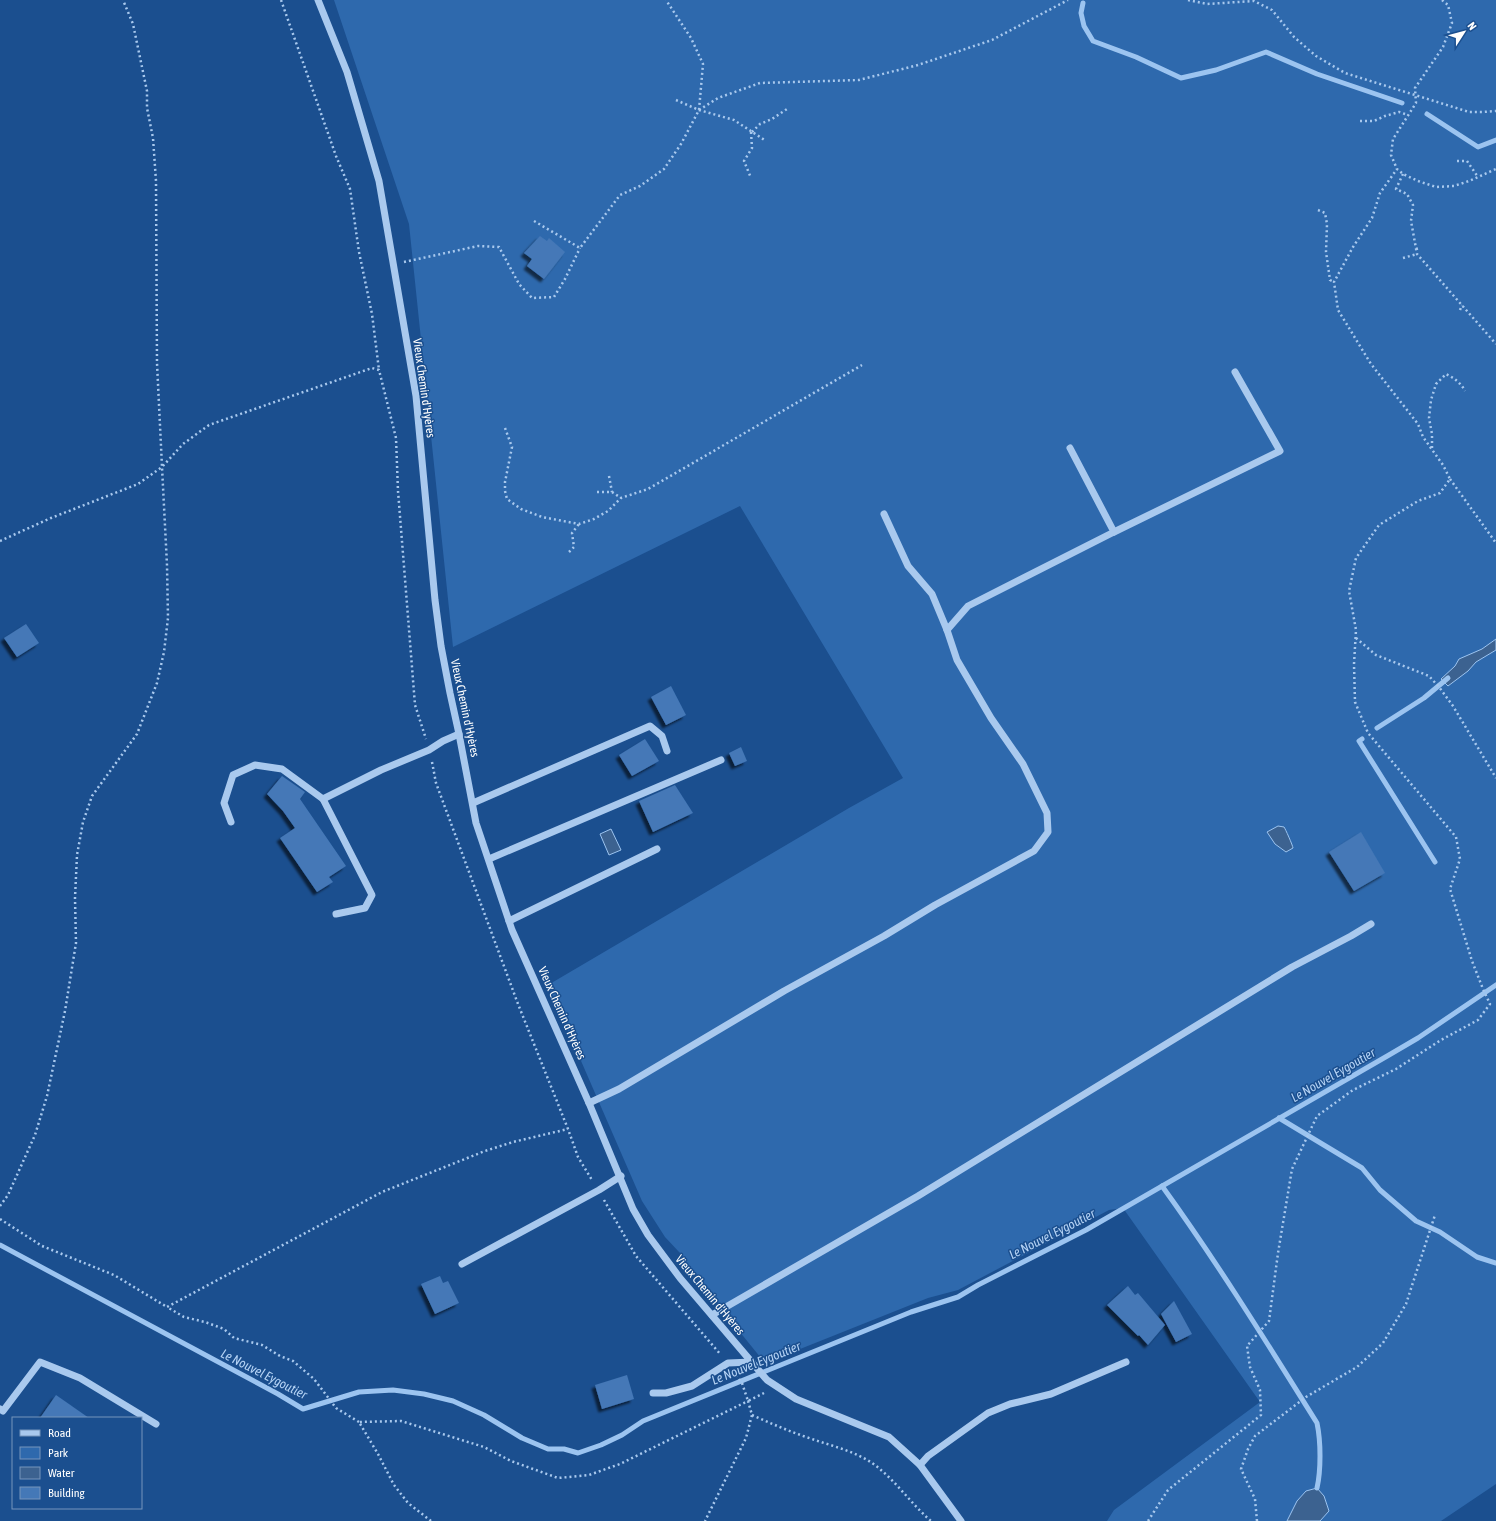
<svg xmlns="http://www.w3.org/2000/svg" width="1496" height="1521" viewBox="0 0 1496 1521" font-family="'Asap Condensed',sans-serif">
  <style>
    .green { fill: #2e69ad }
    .water { fill: #3c6290; stroke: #9cc4f0 }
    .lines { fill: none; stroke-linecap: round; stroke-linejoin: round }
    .stream { stroke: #9cc4f0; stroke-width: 5 }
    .building { fill: #4478b7; filter: url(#shadow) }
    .path { stroke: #a9c9ee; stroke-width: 2.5; stroke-dasharray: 2 3; stroke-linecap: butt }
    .minor { stroke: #a9c9ee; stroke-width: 7 }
    .labels { text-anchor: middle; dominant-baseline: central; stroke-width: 3; stroke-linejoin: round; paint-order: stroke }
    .street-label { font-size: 12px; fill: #fff; stroke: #1b4f8f }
    .water-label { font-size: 13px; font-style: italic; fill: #b5d3f5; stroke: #1b4f8f }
  </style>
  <defs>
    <filter id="shadow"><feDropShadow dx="-3.5" dy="3.5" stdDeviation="1" flood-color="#0009"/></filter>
  </defs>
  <rect width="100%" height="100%" fill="#1b4f8f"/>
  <polygon class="green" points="334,0 1496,0 1496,1484 1441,1521 1107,1521 1114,1510 1260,1402 1123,1208 1109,1210 958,1290 928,1298 765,1363 709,1294 680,1253 665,1237 642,1201 548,985 849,808 903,778 740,506 453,647 409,224"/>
  <g class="water">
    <polygon points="1496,639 1496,650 1476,662 1468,671 1448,686 1441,679 1455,666 1459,659 1482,649"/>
    <path d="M1278,826L1284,827C1285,828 1293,846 1293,848L1286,852L1275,844L1267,832Z"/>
    <polygon points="611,829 621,850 609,855 600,834"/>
    <polygon points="1317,1488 1324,1496 1329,1511 1320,1521 1287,1521 1297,1501 1306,1491"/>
  </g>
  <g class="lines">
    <g class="stream">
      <polyline points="1083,3 1081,13 1084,26 1093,41 1136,57 1181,78 1216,70 1266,52 1317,74 1402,103"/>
      <polyline points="1427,114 1478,147 1496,140"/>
      <polyline points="1377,728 1424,698 1448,678"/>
      <polyline points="1362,739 1359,741 1435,862"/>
      <polyline points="1279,1118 1362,1168 1380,1190 1416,1221 1440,1232 1477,1257 1496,1263"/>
      <path d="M1162,1186C1217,1262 1267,1343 1317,1423C1321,1442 1321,1470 1317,1488"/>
      <polyline points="0,1245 278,1394 303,1409 359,1392 393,1390 424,1394 453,1401 484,1415 522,1438 548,1449 564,1449 578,1453 601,1445 622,1435 643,1421 911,1312 958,1297 978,1285 1086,1230 1389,1055 1418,1038 1496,985"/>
    </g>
  </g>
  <g class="building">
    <polygon points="540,236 547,241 549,238 565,252 544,279 527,266 532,259 524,253"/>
    <polygon points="26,624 39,643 17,657 4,638"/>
    <polygon points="671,686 686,715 666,725 651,697"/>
    <polygon points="645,739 659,761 632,776 619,755"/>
    <polygon points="741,747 747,761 735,766 729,753"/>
    <polygon points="282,776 305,792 300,799 346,866 329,877 333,882 317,892 280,838 295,828 283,811 267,794"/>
    <polygon points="675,785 693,813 653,832 639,801"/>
    <polygon points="1361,832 1385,873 1354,891 1329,852"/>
    <polygon points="440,1276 443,1283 448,1281 459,1303 435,1314 421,1284"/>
    <polygon points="1128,1286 1135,1295 1138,1293 1165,1325 1148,1345 1139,1335 1138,1336 1107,1305"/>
    <polygon points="1174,1301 1192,1334 1176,1342 1161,1314"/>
    <polygon points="627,1375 634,1399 602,1409 595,1385"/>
    <polygon points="56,1395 89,1418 40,1418"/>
  </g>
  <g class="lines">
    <g class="path">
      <polyline points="281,0 336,156 350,189 359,252 372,314 379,370"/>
      <polyline points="1188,0 1207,4 1254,1 1272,10 1294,37 1316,56 1345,73 1469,112 1483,112 1496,111"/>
      <polyline points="1442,0 1448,5 1452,23 1443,47 1415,88 1416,103 1393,139 1391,155 1397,169 1403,174 1418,181 1436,187 1454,186 1469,181 1496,169"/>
      <polyline points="676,100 699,110 734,120 766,141"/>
      <polyline points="699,110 718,98 760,83 859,80 918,65 992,40 1068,0"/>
      <polyline points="1360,121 1374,121 1385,116 1399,112 1408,115"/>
      <polyline points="751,132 752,148 744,161 751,178"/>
      <polyline points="752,132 760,124 772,119 787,109"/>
      <polyline points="1457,161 1467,161 1478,177"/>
      <polyline points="1403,174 1396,189 1407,194 1413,205 1411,221 1417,254 1496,344"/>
      <polyline points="1318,210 1325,213 1327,224 1326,252 1330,280 1334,282"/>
      <polyline points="534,221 580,248 620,195 640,186 664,169 681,144 699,110 703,64 691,38 666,0"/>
      <polyline points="1416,249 1420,248"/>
      <polyline points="1403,258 1417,254"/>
      <polyline points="404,262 478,246 499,247 519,284 532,298 554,297 565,279 580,248"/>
      <polyline points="1460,310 1462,305"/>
      <polyline points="505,428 512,447 505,482 505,491 507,499 521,509 542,517 579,524 594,519 608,511 621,498 648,489 862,365"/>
      <path d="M1432,448V434L1429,418L1431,400L1436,384L1446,374C1454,378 1461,383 1465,391"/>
      <polyline points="609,476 612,492"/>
      <polyline points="1450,479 1496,543"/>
      <polyline points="597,492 612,492 621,498"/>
      <polyline points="0,541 51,518 138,484 162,467 157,363 156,181 153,138 147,108 147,91 133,24 123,0"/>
      <polyline points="569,552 574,547 572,533 579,524"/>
      <polyline points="1356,638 1376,655 1429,676 1439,687 1453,706 1496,778"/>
      <polyline points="432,762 436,783 518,1004 568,1129 578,1157 592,1180"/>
      <polyline points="604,1200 636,1256 721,1355"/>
      <polyline points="0,1206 8,1195 35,1135 47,1096 65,1011 76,943 75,898 77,855 83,822 92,796 137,734 157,683 164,652 168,618 167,565 162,467 183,444 209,425 372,368 379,370 396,438 398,491 415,705 426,739"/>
      <polyline points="0,1219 42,1246 114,1275 167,1307"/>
      <polyline points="736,1375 742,1383 748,1401 764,1393"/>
      <path d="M752,1415C772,1424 791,1432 812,1439C832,1446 854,1451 872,1463C895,1479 910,1503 931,1521"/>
      <polyline points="359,1422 336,1408 314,1379 293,1361 280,1356 262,1345 234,1338 224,1329 205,1322 184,1317 167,1307 382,1192 485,1151 513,1142 568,1129"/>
      <polyline points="431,1521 408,1503 394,1485 378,1454 359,1422 401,1421 484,1447 511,1461 558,1478 589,1475 620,1464 748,1401 752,1415 746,1438 705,1521"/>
      <polyline points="1148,1521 1168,1490 1261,1415 1260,1390 1250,1367 1247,1346 1269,1321 1278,1253 1292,1169 1317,1116 1353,1090 1396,1069 1441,1040 1478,1020 1490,1004 1483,989 1472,961 1450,889 1460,859 1456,837 1368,733 1355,702 1354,664 1356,630 1349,591 1356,558 1379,525 1418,501 1440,493 1450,479 1443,465 1423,437 1418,424 1371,364 1338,310 1334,282 1353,247 1372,218 1380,193 1397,169"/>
      <polyline points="1257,1521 1255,1499 1241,1469 1248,1449 1255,1436 1306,1397 1357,1367 1383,1343 1406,1304 1435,1215"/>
    </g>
    <g class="minor">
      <polyline points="318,0 347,72 379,181 416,396 435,600 441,646 450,693 459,734 476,823 512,930 589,1103 633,1209 648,1235 680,1278 767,1380 796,1399 889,1437 920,1465 961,1521"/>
      <polyline points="1114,532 1280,451 1235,372"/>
      <polyline points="947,630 968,606 1114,532 1070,448"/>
      <polyline points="323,799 372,895 365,908 336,914"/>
      <polyline points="473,803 650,726 662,736 667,751"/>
      <polyline points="231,822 224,803 233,775 255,765 282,769 323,799 381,770 429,750 443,741 459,734"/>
      <polyline points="489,859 721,760"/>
      <polyline points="509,921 657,849"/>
      <polyline points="589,1103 619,1089 784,991 884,936 935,905 1034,851 1048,832 1047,813 1023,764 991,718 957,660 947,630 932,594 908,566 884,514"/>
      <polyline points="462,1264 599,1190 621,1176"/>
      <polyline points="712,1315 918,1196 1292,967 1351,936 1371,924"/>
      <polyline points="653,1393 666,1393 692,1386 728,1363 752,1362"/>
      <polyline points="0,1409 3,1411 40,1362 80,1378 156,1424"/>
      <polyline points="920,1465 928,1456 988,1413 1010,1404 1051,1394 1126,1362"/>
    </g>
  </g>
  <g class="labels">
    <g class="street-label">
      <text transform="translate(424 388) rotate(82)">Vieux Chemin d'Hyères</text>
      <text transform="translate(465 708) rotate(78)">Vieux Chemin d'Hyères</text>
      <text transform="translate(562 1013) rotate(66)">Vieux Chemin d'Hyères</text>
      <text transform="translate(710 1295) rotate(50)">Vieux Chemin d'Hyères</text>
    </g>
    <g class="water-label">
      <text transform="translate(1333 1075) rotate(-30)">Le Nouvel Eygoutier</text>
      <text transform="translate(1052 1234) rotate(-27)">Le Nouvel Eygoutier</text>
      <text transform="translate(756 1363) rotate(-22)">Le Nouvel Eygoutier</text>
      <text transform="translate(264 1374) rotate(27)">Le Nouvel Eygoutier</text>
    </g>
  </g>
  <rect x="12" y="1417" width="130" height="92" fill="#1b4f8f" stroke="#7695bc"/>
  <rect x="20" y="1430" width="20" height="6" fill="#a9c9ee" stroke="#7695bc"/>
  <text x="48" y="1437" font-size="12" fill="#ffffff">Road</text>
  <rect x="20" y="1447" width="20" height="12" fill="#2e69ad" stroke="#7695bc"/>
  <text x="48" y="1457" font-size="12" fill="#ffffff">Park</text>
  <rect x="20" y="1467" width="20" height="12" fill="#3c6290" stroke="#7695bc"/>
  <text x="48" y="1477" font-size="12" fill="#ffffff">Water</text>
  <rect x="20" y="1487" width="20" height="12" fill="#4478b7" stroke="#7695bc"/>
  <text x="48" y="1497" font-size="12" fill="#ffffff">Building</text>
  <g transform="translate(1464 32) rotate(54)" stroke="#1b4f8f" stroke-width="3" paint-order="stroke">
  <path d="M0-3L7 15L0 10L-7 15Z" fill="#ffffff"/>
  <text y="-6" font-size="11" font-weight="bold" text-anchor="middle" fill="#ffffff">N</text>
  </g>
</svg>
